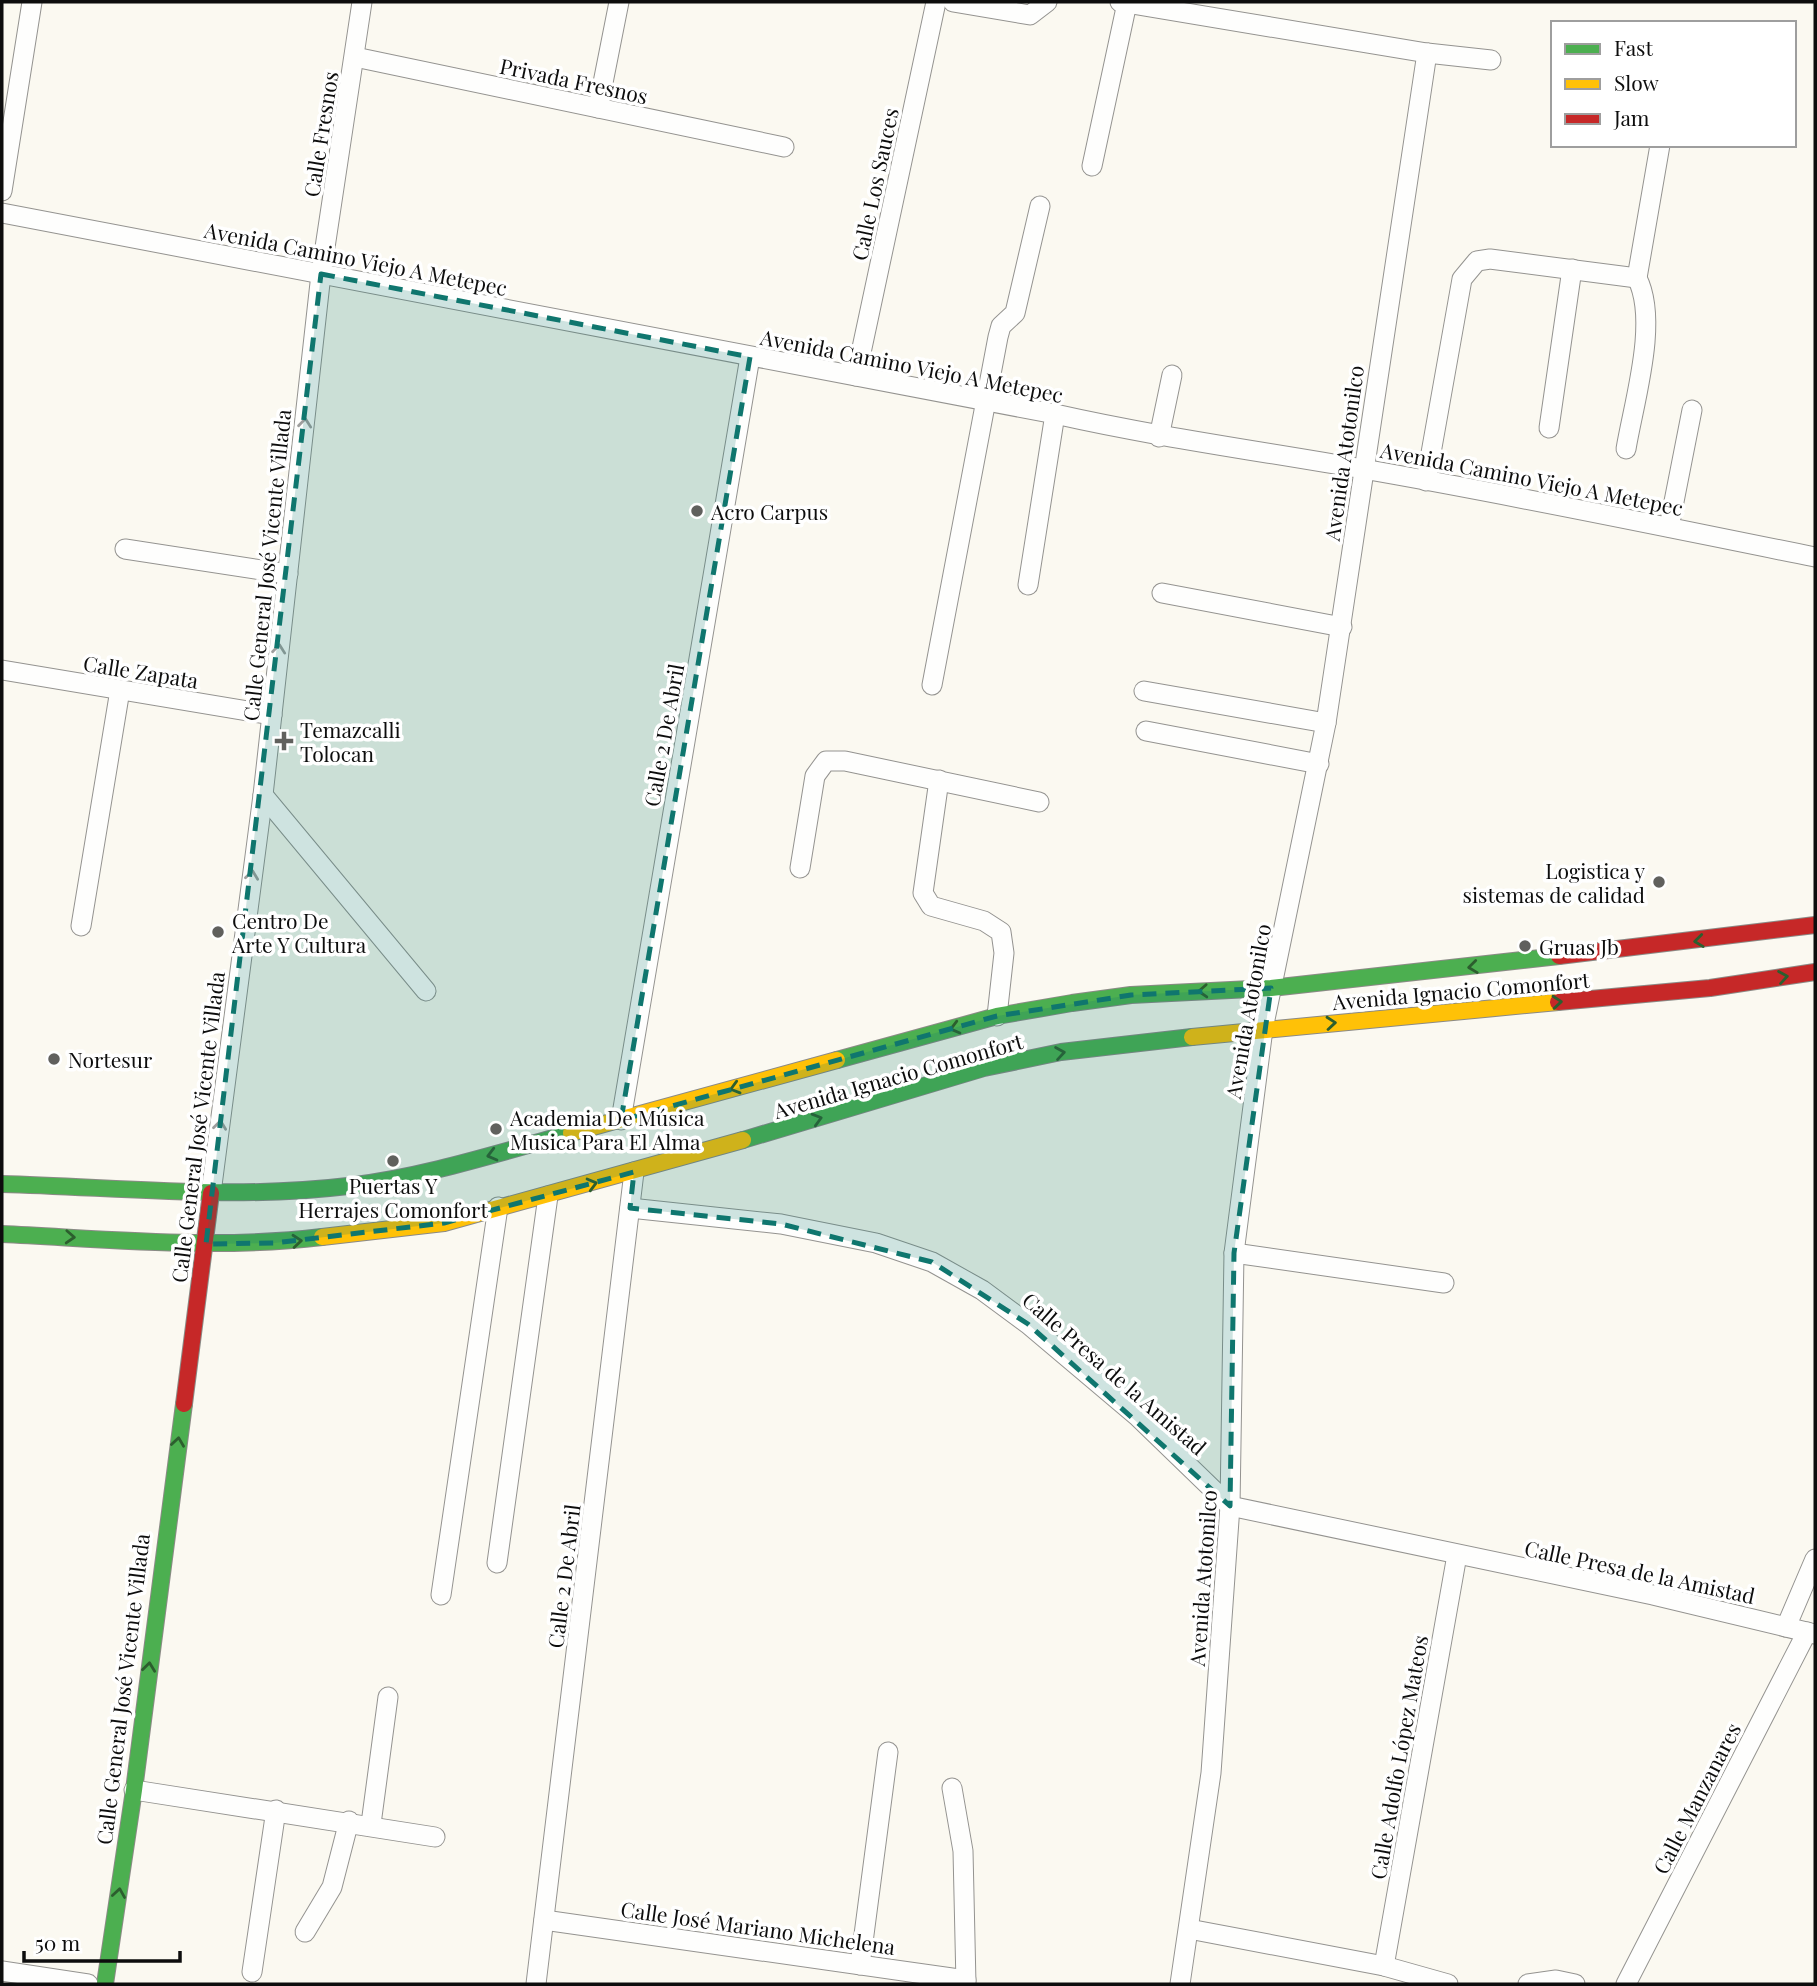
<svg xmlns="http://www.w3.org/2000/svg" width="1817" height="1986" viewBox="0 0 1817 1986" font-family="'Playfair Display',serif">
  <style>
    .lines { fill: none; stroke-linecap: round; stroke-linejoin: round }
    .street-casing { stroke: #949390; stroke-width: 21 }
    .fast-casing { stroke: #8b8a86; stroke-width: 18 }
    .slow-casing { stroke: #8b8a86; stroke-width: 18 }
    .jam-casing { stroke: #8b8a86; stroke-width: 18 }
    .street { stroke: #fefefd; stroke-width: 19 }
    .fast { stroke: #4caf50; stroke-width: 16 }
    .slow { stroke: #ffc107; stroke-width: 16 }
    .jam { stroke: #c62828; stroke-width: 16 }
    .oneway { stroke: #9e9e9d }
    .oneway2 { stroke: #2c5e2e }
    .marked { fill: #0f766e; fill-opacity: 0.2; stroke: #0f766e; stroke-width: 5; stroke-dasharray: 14 9; stroke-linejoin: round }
    .poi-dot { fill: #60605d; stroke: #fff; stroke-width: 2.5 }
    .labels { text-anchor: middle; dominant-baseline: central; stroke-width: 7; stroke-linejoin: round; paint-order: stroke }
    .street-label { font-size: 21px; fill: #0d0d0d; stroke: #fff }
    .poi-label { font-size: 21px; fill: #0d0d0d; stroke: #fff; text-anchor: start }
  </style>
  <rect width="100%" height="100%" fill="#fbf9f1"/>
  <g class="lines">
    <defs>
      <g id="street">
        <polyline points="953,2 1030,15 1047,2"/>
        <polyline points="1120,2 1427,53 1491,60"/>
        <polyline points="355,57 784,147"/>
        <polyline points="598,108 619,2"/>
        <polyline points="1092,166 1127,3"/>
        <polyline points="2,191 32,2"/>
        <path d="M2,213L1055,414C1157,437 1260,451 1363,469C1514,495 1665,527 1815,557"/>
        <polyline points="1637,278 1660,145"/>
        <polyline points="856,376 936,2"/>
        <polyline points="1549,428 1572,269"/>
        <polyline points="1159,437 1172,375"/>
        <path d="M1626,449C1634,401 1659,321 1637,278"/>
        <polyline points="1426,481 1462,279 1477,261 1490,259 1637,278"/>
        <polyline points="1669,527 1692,410"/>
        <polyline points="125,549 288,574"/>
        <polyline points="1028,585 1055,414"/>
        <polyline points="1162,593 1342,627"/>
        <polyline points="2,670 272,715"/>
        <polyline points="932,685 998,337 1001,326 1015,313 1040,206"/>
        <polyline points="1144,691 1326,723"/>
        <polyline points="1146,731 1319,764"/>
        <polyline points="939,780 923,893 931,906 984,921 1001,932 1004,953 997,1016"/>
        <polyline points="263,795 426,991"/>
        <polyline points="800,868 815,776 826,761 845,761 1039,802"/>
        <polyline points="81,926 120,690"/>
        <polyline points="621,1120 750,357"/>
        <polyline points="211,1193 263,795 321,274 362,2"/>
        <polyline points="630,1208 781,1224 876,1243 932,1262 982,1290 1028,1324 1137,1416 1230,1506 1653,1595 1815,1634"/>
        <polyline points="1234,1253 1444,1283"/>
        <polyline points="497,1563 548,1196"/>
        <polyline points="441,1595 498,1207"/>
        <polyline points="1786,1627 1815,1559"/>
        <polyline points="952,1788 963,1851 966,1984"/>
        <polyline points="134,1790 435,1837"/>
        <polyline points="371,1824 388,1697"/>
        <polyline points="544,1920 966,1980"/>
        <polyline points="1189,1929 1384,1966 1448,1984"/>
        <polyline points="305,1932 332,1887 349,1821"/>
        <polyline points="860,1965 888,1752"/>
        <polyline points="1384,1966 1457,1555"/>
        <polyline points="2,1971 88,1984"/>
        <polyline points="252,1972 276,1810"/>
        <polyline points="536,1984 634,1172"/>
        <polyline points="1180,1984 1211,1773 1230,1506 1234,1253 1263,1029 1326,723 1427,53"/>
        <polyline points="1528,1984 1556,1980 1575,1984"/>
        <polyline points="1626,1984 1807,1632"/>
      </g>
      <g id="fast">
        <polyline points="837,1060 997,1016 1072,1003 1131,995 1271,988 1559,956"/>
        <polyline points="743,1140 984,1068 1061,1052 1192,1037"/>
        <path d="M2,1184C117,1187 233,1200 348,1186C424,1177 498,1153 571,1133"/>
        <path d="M2,1234C108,1239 216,1250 322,1237"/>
        <polyline points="105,1984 134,1790 184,1404"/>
      </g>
      <g id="slow">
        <polyline points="1192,1037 1558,1002"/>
        <polyline points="571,1133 837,1060"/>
        <polyline points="322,1237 444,1223 743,1140"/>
      </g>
      <g id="jam">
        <polyline points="1559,956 1815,925"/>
        <polyline points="1558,1002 1710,988 1815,972"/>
        <polyline points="184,1404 211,1193"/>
      </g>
    </defs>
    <use href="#street" class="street-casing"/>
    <use href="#fast" class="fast-casing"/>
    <use href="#slow" class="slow-casing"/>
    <use href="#jam" class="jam-casing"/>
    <use href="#street" class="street"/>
    <use href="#fast" class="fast"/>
    <use href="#slow" class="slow"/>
    <use href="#jam" class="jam"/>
  </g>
  <defs><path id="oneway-chevron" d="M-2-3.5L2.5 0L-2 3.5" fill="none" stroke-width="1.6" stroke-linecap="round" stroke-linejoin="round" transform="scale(1.75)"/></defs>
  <g class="oneway">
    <use href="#oneway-chevron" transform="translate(305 423) rotate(-84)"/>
    <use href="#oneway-chevron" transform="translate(279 649) rotate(-84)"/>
    <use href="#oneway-chevron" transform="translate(252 875) rotate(-83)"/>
    <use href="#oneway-chevron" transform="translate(220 1125) rotate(-83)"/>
  </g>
  <g class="oneway2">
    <use href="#oneway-chevron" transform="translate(1699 941) rotate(173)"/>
    <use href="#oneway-chevron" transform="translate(1473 967) rotate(173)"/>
    <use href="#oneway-chevron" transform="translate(1783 977) rotate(-9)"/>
    <use href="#oneway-chevron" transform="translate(1203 991) rotate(177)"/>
    <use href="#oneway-chevron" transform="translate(1557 1002) rotate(-5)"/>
    <use href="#oneway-chevron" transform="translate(1331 1023) rotate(-5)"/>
    <use href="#oneway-chevron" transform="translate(955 1028) rotate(165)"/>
    <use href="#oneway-chevron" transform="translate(1060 1053) rotate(-9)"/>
    <use href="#oneway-chevron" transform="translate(735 1088) rotate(164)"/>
    <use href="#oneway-chevron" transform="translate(817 1119) rotate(-16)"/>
    <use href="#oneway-chevron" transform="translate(492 1155) rotate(165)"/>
    <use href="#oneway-chevron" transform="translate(592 1184) rotate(-15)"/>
    <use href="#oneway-chevron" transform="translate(70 1237) rotate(3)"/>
    <use href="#oneway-chevron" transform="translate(297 1241) rotate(-5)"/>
    <use href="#oneway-chevron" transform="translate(178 1442) rotate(-82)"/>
    <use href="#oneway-chevron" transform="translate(149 1667) rotate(-83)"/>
    <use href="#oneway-chevron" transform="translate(119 1893) rotate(-81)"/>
  </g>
  <path class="marked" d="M321,274L750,357L621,1120L997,1016L1131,995L1271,988L1234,1253L1230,1506L1028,1324L932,1262L781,1224L630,1208L634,1172L444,1223L274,1243L206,1244Z"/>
  <g class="poi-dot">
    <circle cx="697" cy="511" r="7"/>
    <path d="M280.5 730.5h7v7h7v7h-7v7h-7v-7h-7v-7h7z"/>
    <circle cx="1659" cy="882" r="7"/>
    <circle cx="218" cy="932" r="7"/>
    <circle cx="1525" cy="946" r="7"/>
    <circle cx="54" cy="1059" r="7"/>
    <circle cx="496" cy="1129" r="7"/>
    <circle cx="393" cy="1161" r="7"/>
  </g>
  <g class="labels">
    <g class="street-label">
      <text transform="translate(574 80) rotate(12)">Privada Fresnos</text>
      <text transform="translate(320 134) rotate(-81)">Calle Fresnos</text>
      <text transform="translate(874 184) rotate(-78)">Calle Los Sauces</text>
      <text transform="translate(356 258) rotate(11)">Avenida Camino Viejo A Metepec</text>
      <text transform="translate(912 365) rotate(11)">Avenida Camino Viejo A Metepec</text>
      <text transform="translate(1343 453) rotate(-82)">Avenida Atotonilco</text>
      <text transform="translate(1532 478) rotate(11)">Avenida Camino Viejo A Metepec</text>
      <text transform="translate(266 565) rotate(-84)">Calle General José Vicente Villada</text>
      <text transform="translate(141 671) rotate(9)">Calle Zapata</text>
      <text transform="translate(663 735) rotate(-80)">Calle 2 De Abril</text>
      <text transform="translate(1461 990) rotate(-5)">Avenida Ignacio Comonfort</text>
      <text transform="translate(1247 1011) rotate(-80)">Avenida Atotonilco</text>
      <text transform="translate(898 1075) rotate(-16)">Avenida Ignacio Comonfort</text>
      <text transform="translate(197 1127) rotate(-83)">Calle General José Vicente Villada</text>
      <text transform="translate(1115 1373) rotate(41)">Calle Presa de la Amistad</text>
      <text transform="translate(1640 1571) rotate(12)">Calle Presa de la Amistad</text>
      <text transform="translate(563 1576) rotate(-83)">Calle 2 De Abril</text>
      <text transform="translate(1202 1578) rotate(-86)">Avenida Atotonilco</text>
      <text transform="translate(122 1689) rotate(-83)">Calle General José Vicente Villada</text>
      <text transform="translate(1398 1757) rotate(-80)">Calle Adolfo López Mateos</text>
      <text transform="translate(1696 1798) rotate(-63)">Calle Manzanares</text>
      <text transform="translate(758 1927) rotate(8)">Calle José Mariano Michelena</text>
    </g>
    <g class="poi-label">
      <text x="711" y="511">Acro Carpus</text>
      <text x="300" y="729">Temazcalli<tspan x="300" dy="24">Tolocan</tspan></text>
      <text x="1645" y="870" text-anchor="end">Logistica y<tspan x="1645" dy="24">sistemas de calidad</tspan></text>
      <text x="232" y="920">Centro De<tspan x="232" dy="24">Arte Y Cultura</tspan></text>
      <text x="1539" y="946">Gruas Jb</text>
      <text x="68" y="1059">Nortesur</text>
      <text x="510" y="1117">Academia De Música<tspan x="510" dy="24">Musica Para El Alma</tspan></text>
      <text x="393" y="1185" text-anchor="middle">Puertas Y<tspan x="393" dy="24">Herrajes Comonfort</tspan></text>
    </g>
  </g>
  <rect width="1817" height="1986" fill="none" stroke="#0d0d0d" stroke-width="7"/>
  <rect x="1551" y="21" width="245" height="126" fill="#ffffff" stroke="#9e9e9e" stroke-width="2"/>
  <rect x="1565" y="44" width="35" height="10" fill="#4caf50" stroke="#9e9e9e" stroke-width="2"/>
  <text x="1614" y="56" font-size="21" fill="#0d0d0d">Fast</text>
  <rect x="1565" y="79" width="35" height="10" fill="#ffc107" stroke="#9e9e9e" stroke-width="2"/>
  <text x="1614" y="91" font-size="21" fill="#0d0d0d">Slow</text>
  <rect x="1565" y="114" width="35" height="10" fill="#c62828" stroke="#9e9e9e" stroke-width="2"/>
  <text x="1614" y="126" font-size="21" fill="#0d0d0d">Jam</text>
  <path d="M24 1951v10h156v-10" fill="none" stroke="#0d0d0d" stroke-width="3.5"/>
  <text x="35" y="1951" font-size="21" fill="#0d0d0d" stroke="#ffffff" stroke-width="5" paint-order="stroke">50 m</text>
</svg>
